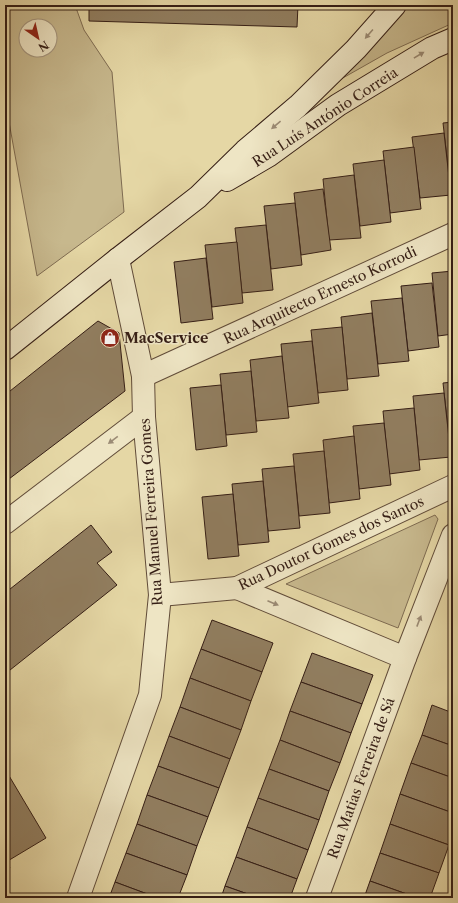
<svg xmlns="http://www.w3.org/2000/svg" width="458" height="903" viewBox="0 0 458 903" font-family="'Libre Caslon Text',serif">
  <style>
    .green { fill: #c7b88d; stroke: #7e6b51; fill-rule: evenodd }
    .building { fill: #917e60; stroke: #351e15 }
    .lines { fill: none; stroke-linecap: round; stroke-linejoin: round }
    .street-casing { stroke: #614c39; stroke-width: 24 }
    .secondary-casing { stroke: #351e15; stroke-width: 24 }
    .street { stroke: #eee5c4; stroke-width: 22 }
    .secondary { stroke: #eee5c4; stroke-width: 22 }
    .oneway { fill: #9b8b75 }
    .labels { text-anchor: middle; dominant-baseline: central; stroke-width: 3; stroke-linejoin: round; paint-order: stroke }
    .street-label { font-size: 14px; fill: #351e15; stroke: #eee5c4 }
    .poi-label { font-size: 14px; font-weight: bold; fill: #351e15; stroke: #eee5c4; text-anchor: start }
  </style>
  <rect width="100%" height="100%" fill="#e5d7a5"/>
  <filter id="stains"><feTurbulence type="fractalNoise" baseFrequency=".005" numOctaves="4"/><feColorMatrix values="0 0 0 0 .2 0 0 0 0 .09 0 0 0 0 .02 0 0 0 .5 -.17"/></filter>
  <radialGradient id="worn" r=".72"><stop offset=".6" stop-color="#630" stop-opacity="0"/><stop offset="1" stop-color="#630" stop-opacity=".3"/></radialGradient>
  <g class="green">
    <path d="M5,5H75L84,30L112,72L124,212L37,276L5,100ZM26,26H50V50H26Z"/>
    <polygon points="408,5 453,5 453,23 387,53 334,83 372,46"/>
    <polygon points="435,515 438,519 398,628 286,584"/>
  </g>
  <g class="building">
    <polygon points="89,5 298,5 297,27 89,21"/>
    <polygon points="453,122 453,184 450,184 443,123"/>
    <polygon points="444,133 451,195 420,198 412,137"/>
    <polygon points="414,147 421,209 390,213 383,151"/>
    <polygon points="384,160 391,222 360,226 353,164"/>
    <polygon points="354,175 361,238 329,240 323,179"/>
    <polygon points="323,189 331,250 301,255 294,193"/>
    <polygon points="295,203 302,265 271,269 264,206"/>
    <polygon points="266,225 273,290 242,293 235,228"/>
    <polygon points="237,242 243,303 212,307 205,245"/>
    <polygon points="206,258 213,319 181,323 174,262"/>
    <polygon points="453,271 453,334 438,336 432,273"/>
    <polygon points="432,283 439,347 408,351 401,286"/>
    <polygon points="402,298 409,361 378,364 371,301"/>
    <polygon points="372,313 379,376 347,379 341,317"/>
    <polygon points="98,321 119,333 125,391 5,482 5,395"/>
    <polygon points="342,327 348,390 318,393 311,330"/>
    <polygon points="312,341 319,403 287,407 281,344"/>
    <polygon points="282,356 289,418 256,421 250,360"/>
    <polygon points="251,371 257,432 226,435 220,374"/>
    <polygon points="453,382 453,445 450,446 443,383"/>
    <polygon points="221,385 227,446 196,450 190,388"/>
    <polygon points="444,393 451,457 419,460 413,396"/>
    <polygon points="414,408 420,470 389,474 383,411"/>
    <polygon points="384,423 391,485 359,489 353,426"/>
    <polygon points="354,436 360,499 329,503 323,440"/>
    <polygon points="324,451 330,513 299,516 293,454"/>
    <polygon points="294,466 300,528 268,531 262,469"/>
    <polygon points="263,481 269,542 238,545 232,484"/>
    <polygon points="233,494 239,556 208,559 202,497"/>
    <polygon points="91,525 112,552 97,563 117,585 5,674 5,593"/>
    <polygon points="212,620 273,643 262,672 201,649"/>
    <polygon points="201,649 262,672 251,701 190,678"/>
    <polygon points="312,653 373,675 362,704 301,682"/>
    <polygon points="190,678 251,701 241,730 180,707"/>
    <polygon points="301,682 362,704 351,733 290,711"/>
    <polygon points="432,705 453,713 453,746 422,735"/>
    <polygon points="180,707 241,730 230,759 169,736"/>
    <polygon points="290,711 351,733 340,763 280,740"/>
    <polygon points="422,735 453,746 453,778 411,763"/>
    <polygon points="169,736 230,759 219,788 158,766"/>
    <polygon points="280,740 340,763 329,791 269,769"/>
    <polygon points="411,763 453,778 453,813 400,794"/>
    <polygon points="158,766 219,788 208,817 147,795"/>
    <polygon points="5,769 46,838 6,862 10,868 5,871"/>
    <polygon points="269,769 329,791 319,820 258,798"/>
    <polygon points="400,794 453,813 453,834 449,845 390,824"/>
    <polygon points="147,795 208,817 197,846 137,824"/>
    <polygon points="258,798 319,820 308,850 247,827"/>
    <polygon points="137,824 197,846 187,875 126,853"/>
    <polygon points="390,824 449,845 439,873 380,853"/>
    <polygon points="247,827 308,850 297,879 236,857"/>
    <polygon points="126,853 187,875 178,898 158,898 115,882"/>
    <polygon points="380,853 439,873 430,898 418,898 370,881"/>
    <polygon points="236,857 297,879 290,898 259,898 225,886"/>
    <polygon points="370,881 418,898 364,898"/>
    <polygon points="115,882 158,898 109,898"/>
    <polygon points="225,886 259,898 221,898"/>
  </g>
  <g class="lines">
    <defs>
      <g id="street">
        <polyline points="143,376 453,234"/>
        <polyline points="5,523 144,417"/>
        <polyline points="237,588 405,658"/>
        <polyline points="160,595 237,588 453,486"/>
        <polyline points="78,898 150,695 160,595 144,417 143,376 118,259"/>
        <polyline points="317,898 405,658 453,535"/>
      </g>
      <g id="secondary">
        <polyline points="227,180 268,156 338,105 432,48 453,39"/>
        <polyline points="5,349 118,259 198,197 245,151 298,106 356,49 395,5"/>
      </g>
    </defs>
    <use href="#street" class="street-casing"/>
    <use href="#secondary" class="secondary-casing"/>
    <use href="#street" class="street"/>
    <use href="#secondary" class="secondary"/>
  </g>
  <defs><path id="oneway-solid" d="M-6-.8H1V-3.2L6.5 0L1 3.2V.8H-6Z"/></defs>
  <g class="oneway">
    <use href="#oneway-solid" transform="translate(369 34) rotate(131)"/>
    <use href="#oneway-solid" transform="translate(419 55) rotate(-31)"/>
    <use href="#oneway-solid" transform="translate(276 125) rotate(140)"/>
    <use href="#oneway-solid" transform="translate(113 440) rotate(143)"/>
    <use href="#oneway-solid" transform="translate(273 603) rotate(23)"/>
    <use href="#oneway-solid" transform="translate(419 621) rotate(-69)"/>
  </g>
  <defs>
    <symbol id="shop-disc" viewBox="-11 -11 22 22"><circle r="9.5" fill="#8f2418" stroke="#eee5c4"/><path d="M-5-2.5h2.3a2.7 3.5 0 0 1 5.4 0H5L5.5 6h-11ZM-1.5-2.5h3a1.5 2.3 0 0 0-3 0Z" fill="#fff"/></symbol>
  </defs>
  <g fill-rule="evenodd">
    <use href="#shop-disc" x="99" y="327" width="22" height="22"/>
  </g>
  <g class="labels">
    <g class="street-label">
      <text transform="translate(325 117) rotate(-33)">Rua Luís António Correia</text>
      <text transform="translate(320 295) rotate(-25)">Rua Arquitecto Ernesto Korrodi</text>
      <text transform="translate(151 512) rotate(-94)">Rua Manuel Ferreira Gomes</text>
      <text transform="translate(331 543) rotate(-25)">Rua Doutor Gomes dos Santos</text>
      <text transform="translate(361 778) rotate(-70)">Rua Matias Ferreira de Sá</text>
    </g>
    <g class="poi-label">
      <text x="124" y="338">MacService</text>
    </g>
  </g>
  <rect width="458" height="903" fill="none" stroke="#e5d7a5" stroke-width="20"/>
  <rect x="6" y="6" width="446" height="891" fill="none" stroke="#351e15" stroke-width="2"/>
  <rect x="10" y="10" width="438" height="883" fill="none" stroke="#351e15"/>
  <g transform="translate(38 38) rotate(146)"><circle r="19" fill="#eee5c4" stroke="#a4957e"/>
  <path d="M0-3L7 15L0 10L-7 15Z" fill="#8f2418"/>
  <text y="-6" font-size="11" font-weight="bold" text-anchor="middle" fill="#351e15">N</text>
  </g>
  <rect width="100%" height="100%" filter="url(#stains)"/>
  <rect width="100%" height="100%" fill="url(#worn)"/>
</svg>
